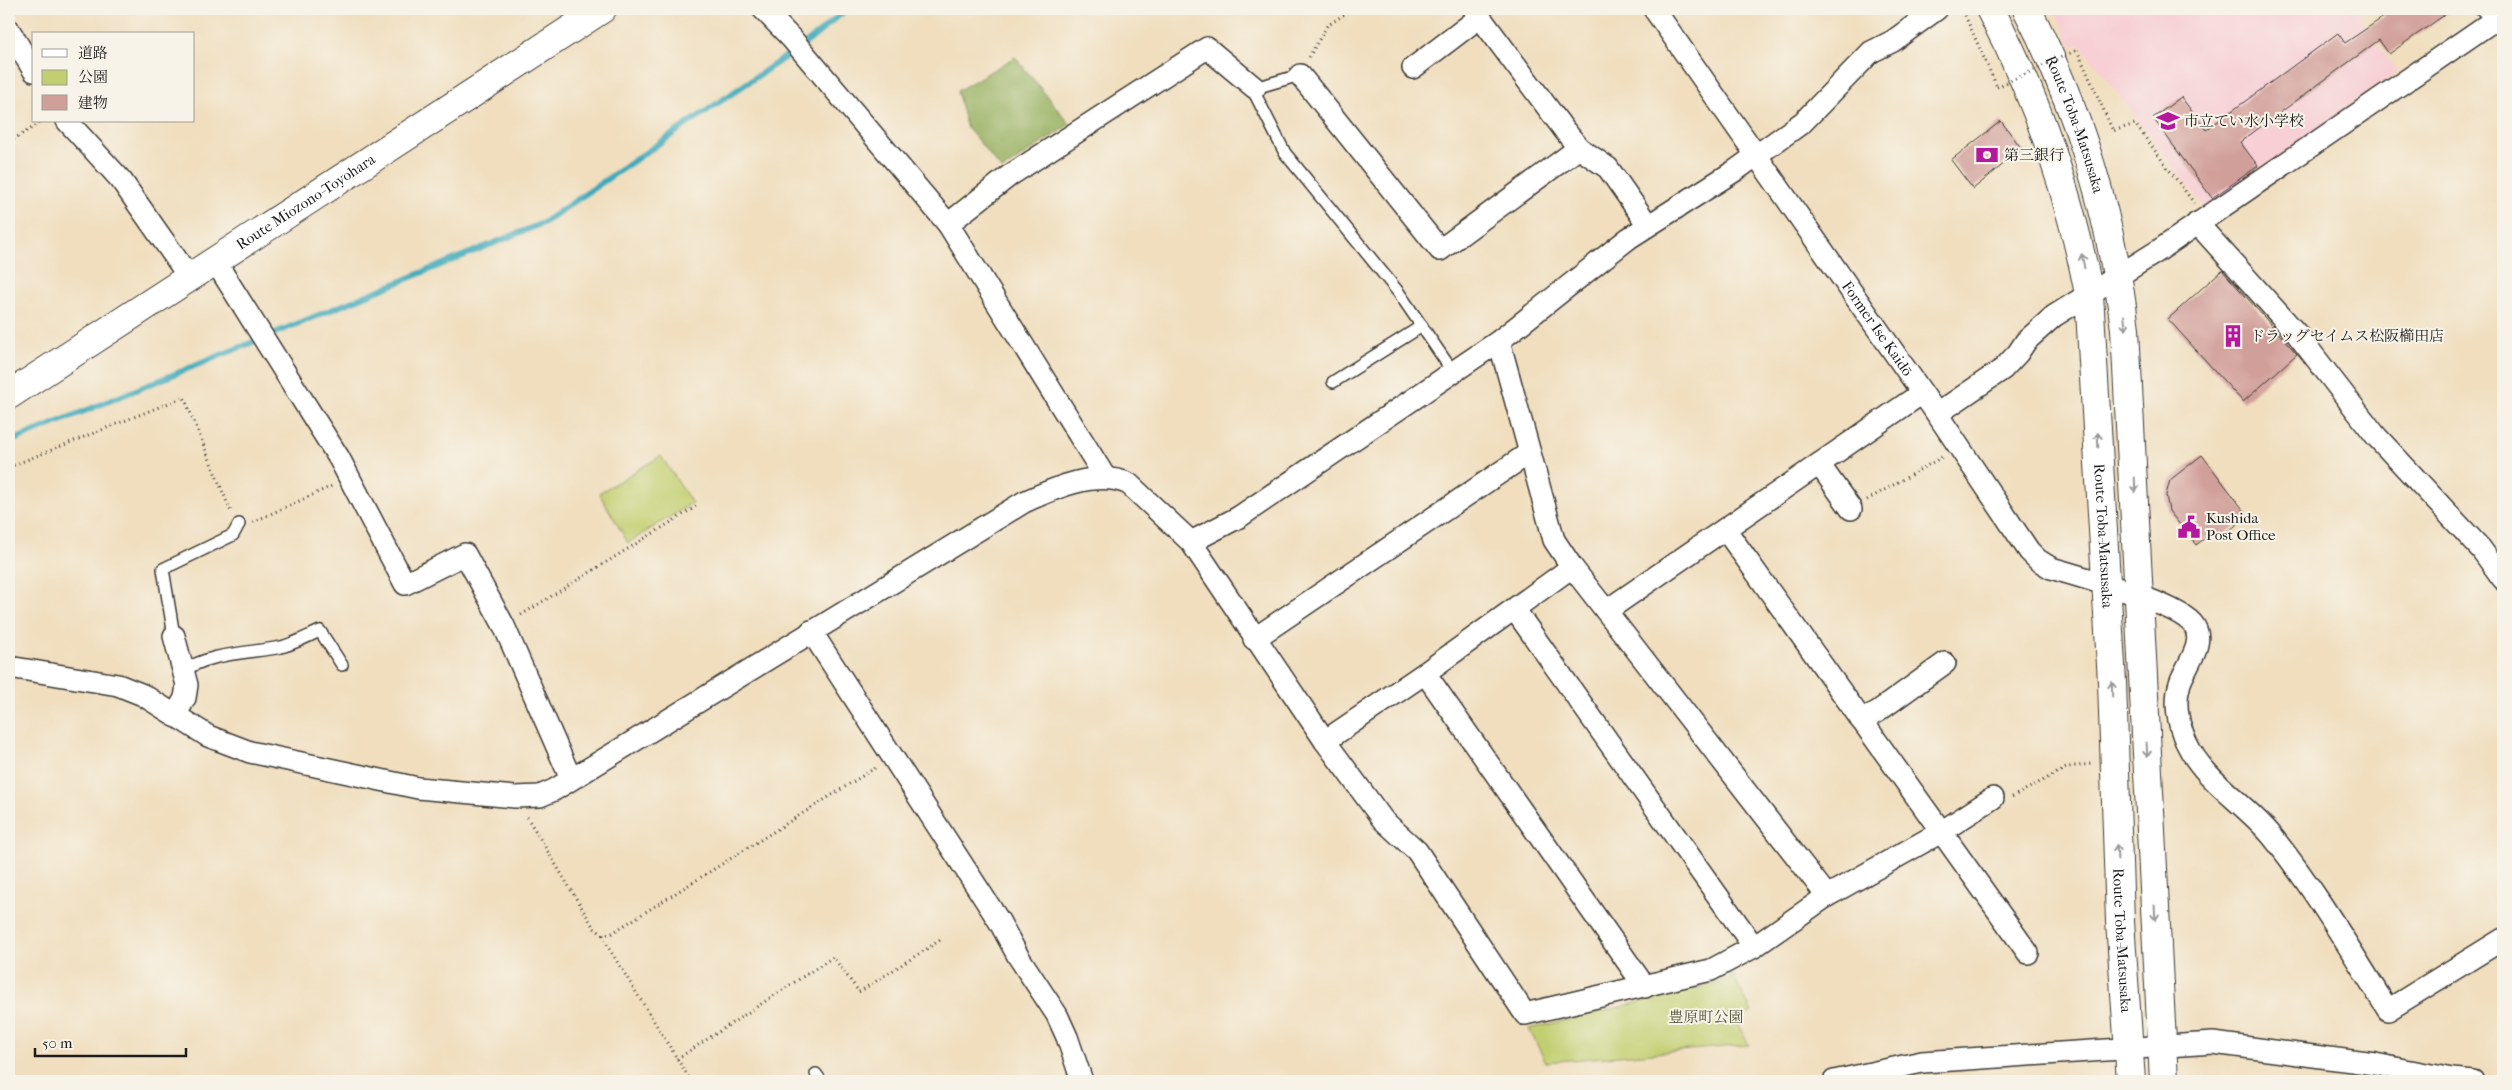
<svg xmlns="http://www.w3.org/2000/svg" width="2512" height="1090" viewBox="0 0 2512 1090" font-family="'IM FELL French Canon','Noto Serif JP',serif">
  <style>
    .built { fill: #f7cfd5 }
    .green { fill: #c2cf71; stroke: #6f7646 }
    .forest { fill: #99b263; stroke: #5a6740 }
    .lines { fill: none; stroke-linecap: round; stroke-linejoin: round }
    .stream { stroke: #3caabb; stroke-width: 6 }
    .building { fill: #d19f9a }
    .lane-casing { stroke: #3c3934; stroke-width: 14 }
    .street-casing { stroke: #3c3934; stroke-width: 24 }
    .secondary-casing { stroke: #3c3934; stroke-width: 30 }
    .primary-casing { stroke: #3c3934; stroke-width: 30 }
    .path { stroke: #3c3934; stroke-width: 3; stroke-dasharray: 1 4; stroke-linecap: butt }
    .lane { stroke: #fff; stroke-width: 11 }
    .street { stroke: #fff; stroke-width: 21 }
    .secondary { stroke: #fff; stroke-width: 28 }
    .primary { stroke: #fff; stroke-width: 28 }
    .path-bridge { stroke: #3c3934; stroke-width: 3; stroke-dasharray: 1 4; stroke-linecap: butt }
    .oneway { stroke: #999 }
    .labels { text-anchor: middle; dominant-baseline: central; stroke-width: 4; stroke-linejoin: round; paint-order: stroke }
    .poi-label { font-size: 15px; fill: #1c1c1c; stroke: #f7f3e8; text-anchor: start }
    .street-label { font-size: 15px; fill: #1c1c1c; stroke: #f7f3e8 }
    .park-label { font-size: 15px; fill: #4e5236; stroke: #f7f3e8 }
  </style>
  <rect width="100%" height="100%" fill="#f7f3e8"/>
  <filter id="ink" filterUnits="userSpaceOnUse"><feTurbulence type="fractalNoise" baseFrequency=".02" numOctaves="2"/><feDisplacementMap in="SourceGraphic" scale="10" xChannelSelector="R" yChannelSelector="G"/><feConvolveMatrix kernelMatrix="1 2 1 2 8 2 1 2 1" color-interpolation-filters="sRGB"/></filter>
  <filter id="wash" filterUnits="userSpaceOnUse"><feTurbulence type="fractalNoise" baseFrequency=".0096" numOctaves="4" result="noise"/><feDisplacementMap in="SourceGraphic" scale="20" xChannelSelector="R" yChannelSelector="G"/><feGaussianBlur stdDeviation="1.12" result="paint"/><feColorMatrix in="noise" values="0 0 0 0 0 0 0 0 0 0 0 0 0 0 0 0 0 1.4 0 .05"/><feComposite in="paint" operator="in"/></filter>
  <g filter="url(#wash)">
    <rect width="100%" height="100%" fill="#f0debe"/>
    <polygon class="built" points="2054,9 2362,9 2359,18 2398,73 2205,208 2080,44 2072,47"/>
    <g class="green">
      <polygon points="661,456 692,503 628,543 599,493"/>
      <polygon points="1733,975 1752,1012 1736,1021 1749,1045 1546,1062 1529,1029 1719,983"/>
    </g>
    <polygon class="forest" points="1015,57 1070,124 1002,170 966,126 957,91"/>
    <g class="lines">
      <polyline class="stream" points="9,442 543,223 810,40 847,9"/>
    </g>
    <g id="blocks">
      <g class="building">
        <polygon points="2381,9 2453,9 2389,54 2379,40 2240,142 2258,166 2212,198 2153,118 2181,97 2206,130 2338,33 2345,43 2385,16"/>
        <polygon points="2001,121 2022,149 1973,189 1951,160"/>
        <polygon points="2222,270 2297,354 2243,402 2168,319"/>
        <polygon points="2202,455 2248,516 2217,540 2212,533 2196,545 2169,511 2166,495 2170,480"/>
      </g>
    </g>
  </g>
  <g filter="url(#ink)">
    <use href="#blocks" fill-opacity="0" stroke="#3c3934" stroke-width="1"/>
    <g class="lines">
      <defs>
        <g id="lane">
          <polyline points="2481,9 2493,22"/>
          <polyline points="1300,75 1255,88 1255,94 1285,153 1399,293 1453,372"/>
          <polyline points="1333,382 1422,326"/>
          <polyline points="174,636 163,569 233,535 239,524"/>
          <path d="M183,672C205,653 252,653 281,647C294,644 308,636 320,631L342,665"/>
          <polyline points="816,1074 821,1081"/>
        </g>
        <g id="street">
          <polyline points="763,9 792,39 948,224 1105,477"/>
          <polyline points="1474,9 1565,131 1579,148 1608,168 1648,225"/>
          <path id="s1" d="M1654,9L1937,414L2029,551L2038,560L2051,568C2082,577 2173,602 2192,623C2208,641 2186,665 2180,683C2174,702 2178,724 2186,742C2204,781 2246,804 2272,836C2316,891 2351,951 2388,1010L2503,939"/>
          <polyline points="9,30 34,71"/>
          <polyline points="1413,68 1480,17"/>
          <polyline points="1300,75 1440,250 1579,148"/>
          <polyline points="67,121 121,180 189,277"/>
          <polyline points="2197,223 2297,334 2376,436 2481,549 2503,579"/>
          <polyline points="948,224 1009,176 1207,48 1255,88"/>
          <polyline points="215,261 339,458 405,584 465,554 504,626 571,779"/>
          <polyline points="1937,414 2003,369 2018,353 2026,341 2054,316 2158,251 2487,25 2503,17"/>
          <polyline points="1819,464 1851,509"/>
          <polyline points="1725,529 2028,953"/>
          <polyline points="1191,542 1239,517 1499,341 1629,238 1736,170 1803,122 1871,52 1893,41 1937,9"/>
          <polyline points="1515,610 1754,947"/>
          <polyline points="1606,611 1922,393"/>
          <polyline points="811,631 999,921 1018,956 1057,1015 1067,1037 1082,1081"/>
          <polyline points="174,636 187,685 185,698 175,716"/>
          <polyline points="1254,639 1529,453"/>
          <path d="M9,667L118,685L143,695L208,736L250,752L418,788L515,797L540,796L554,790L1024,502C1055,488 1097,469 1129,484L1191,542L1325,741L1383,820L1417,851L1525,1014L1711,970L1754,947L1827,896L1572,567L1554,540L1499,341"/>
          <polyline points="1425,673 1645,987"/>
          <polyline points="1861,720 1877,712 1945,663"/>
          <polyline points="1325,741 1425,673 1572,567"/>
          <polyline points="1827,896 1941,832 1993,798"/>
          <polyline points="1834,1081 1922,1062 2213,1043 2375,1064 2452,1079 2473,1081"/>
        </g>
        <g id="secondary">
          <path id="s2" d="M9,395L602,9"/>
        </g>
        <g id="primary">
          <path id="s3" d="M1990,9C2037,98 2070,194 2089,294L2112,682L2120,921L2131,1081"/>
          <path id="s4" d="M2027,9C2080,113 2111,214 2125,329L2164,1081"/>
        </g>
      </defs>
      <use href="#lane" class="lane-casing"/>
      <use href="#street" class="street-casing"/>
      <use href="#secondary" class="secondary-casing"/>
      <use href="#primary" class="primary-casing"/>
      <g class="path">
        <polyline points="1963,11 1997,87"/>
        <polyline points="2077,50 2113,131 2135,124 2194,203"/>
        <polyline points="1309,57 1327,26 1352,9"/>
        <polyline points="9,142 43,121"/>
        <polyline points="9,467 184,397 231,512"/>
        <polyline points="1867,500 1942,457"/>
        <polyline points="253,522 332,486"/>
        <polyline points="521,615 697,506"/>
        <polyline points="2012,797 2068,767 2091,764"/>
        <polyline points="527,817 594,928 603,935 612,933 875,768"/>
        <polyline points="603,935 608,947 691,1081"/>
        <polyline points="677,1059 833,957 859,992 942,939"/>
      </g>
      <use href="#lane" class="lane"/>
      <use href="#street" class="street"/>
      <use href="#secondary" class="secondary"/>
      <use href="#primary" class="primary"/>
      <polyline class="path-bridge" points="1997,87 2077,50"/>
    </g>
    <defs><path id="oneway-shaft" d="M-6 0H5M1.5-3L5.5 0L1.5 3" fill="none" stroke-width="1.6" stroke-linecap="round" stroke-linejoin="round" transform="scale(1.25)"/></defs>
    <g class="oneway">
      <use href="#oneway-shaft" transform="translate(2083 261) rotate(-101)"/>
      <use href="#oneway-shaft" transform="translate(2125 323) rotate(83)"/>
      <use href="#oneway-shaft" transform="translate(2098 440) rotate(-92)"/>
      <use href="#oneway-shaft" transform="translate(2135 485) rotate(88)"/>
      <use href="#oneway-shaft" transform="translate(2112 689) rotate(-91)"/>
      <use href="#oneway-shaft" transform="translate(2147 750) rotate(87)"/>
      <use href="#oneway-shaft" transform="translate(2117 852) rotate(-93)"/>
      <use href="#oneway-shaft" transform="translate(2155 913) rotate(87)"/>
    </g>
  </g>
  <defs>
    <symbol id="school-bare" viewBox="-9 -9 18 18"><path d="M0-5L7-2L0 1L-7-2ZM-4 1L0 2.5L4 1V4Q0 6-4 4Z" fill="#b5179e" stroke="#f7f3e8" stroke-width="2.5" paint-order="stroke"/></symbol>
    <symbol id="bank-bare" viewBox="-9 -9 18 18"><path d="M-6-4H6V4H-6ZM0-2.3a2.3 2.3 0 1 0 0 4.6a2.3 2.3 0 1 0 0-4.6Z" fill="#b5179e" stroke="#f7f3e8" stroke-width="2.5" paint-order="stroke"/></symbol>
    <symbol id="building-bare" viewBox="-9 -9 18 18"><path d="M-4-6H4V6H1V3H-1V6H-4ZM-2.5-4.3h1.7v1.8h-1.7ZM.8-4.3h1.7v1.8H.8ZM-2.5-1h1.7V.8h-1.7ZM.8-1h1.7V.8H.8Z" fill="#b5179e" stroke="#f7f3e8" stroke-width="2.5" paint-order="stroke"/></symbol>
    <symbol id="civic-bare" viewBox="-9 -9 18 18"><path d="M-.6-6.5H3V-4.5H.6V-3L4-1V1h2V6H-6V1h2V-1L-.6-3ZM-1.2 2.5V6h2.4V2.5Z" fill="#b5179e" stroke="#f7f3e8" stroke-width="2.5" paint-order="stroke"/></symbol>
  </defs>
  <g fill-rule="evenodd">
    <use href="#school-bare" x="2152" y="105" width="32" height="32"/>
    <use href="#bank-bare" x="1971" y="139" width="32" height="32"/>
    <use href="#building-bare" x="2217" y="320" width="32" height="32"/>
    <use href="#civic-bare" x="2173" y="511" width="32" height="32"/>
  </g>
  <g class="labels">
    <g class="poi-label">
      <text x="2184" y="121">市立てい水小学校</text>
      <text x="2004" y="155">第三銀行</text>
      <text x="2250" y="336">ドラッグセイムス松阪櫛田店</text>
      <text x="2206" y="518">Kushida<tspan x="2206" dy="17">Post Office</tspan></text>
    </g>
    <g class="street-label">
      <text stroke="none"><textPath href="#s4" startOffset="125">Route Toba-Matsusaka</textPath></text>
      <text stroke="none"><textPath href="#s2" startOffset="354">Route Miozono-Toyohara</textPath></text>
      <text stroke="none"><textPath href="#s1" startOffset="390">Former Ise Kaidō</textPath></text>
      <text stroke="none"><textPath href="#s3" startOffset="545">Route Toba-Matsusaka</textPath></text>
      <text stroke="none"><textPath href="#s3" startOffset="950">Route Toba-Matsusaka</textPath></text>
    </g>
    <g class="park-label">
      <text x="1706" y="1017">豊原町公園</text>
    </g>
  </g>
  <rect width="2512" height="1090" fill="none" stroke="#f7f3e8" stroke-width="30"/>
  <rect x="32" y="32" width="162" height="90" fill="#f7f3e8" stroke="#9f9d96"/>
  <rect x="42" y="49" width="25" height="8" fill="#ffffff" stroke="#9f9d96"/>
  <text x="78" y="58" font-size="15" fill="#1c1c1c">道路</text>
  <rect x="42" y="70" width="25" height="15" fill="#c2cf71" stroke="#9f9d96"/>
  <text x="78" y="82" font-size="15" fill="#1c1c1c">公園</text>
  <rect x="42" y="95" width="25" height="15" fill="#d19f9a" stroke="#9f9d96"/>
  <text x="78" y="108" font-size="15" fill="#1c1c1c">建物</text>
  <path d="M35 1048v8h151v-8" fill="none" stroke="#1c1c1c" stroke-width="2.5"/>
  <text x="42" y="1048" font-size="15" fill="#1c1c1c" stroke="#f7f3e8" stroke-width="4" paint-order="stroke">50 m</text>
</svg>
